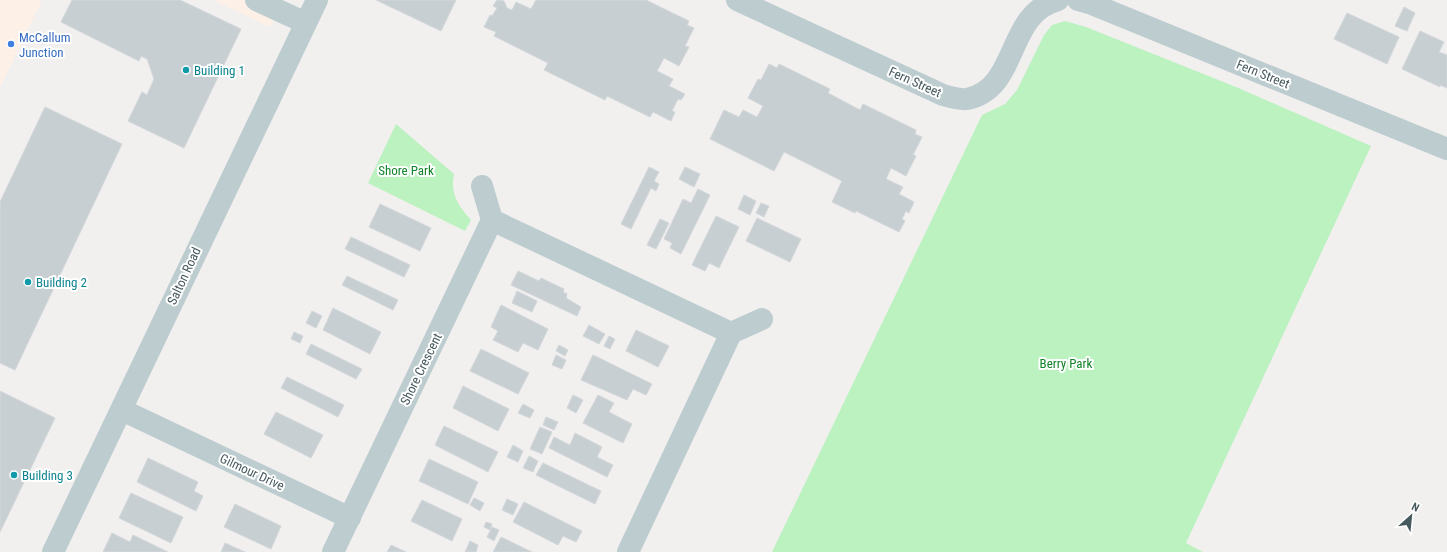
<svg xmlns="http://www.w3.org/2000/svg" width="1447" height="552" viewBox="0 0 1447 552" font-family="'Roboto Condensed',sans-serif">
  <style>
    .commercial { fill: #fdf0e7 }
    .green { fill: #bbf2c0 }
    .building { fill: #c8cfd2; stroke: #d2d7db }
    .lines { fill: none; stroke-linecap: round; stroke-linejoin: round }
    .minor { stroke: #bccccf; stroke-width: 22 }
    .shop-dot { fill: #3f7fe0; stroke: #fff; stroke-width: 1.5 }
    .culture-dot { fill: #0f9aa8; stroke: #fff; stroke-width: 1.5 }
    .labels { text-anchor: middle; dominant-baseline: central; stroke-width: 4; stroke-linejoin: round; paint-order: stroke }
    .shop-label { font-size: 13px; fill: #366cbe; stroke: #fff; text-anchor: start }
    .culture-label { font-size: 13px; fill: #0d838f; stroke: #fff; text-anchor: start }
    .street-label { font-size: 13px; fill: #46595d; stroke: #fff }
    .park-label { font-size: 13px; fill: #128329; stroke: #fff }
  </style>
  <rect width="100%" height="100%" fill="#f2efef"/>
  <g class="commercial">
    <polygon points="0,0 42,0 0,88"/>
    <polygon points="213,0 284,0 270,27"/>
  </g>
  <g class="green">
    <polygon points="1065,21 1086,27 1236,87 1371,146 1186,543 1203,552 772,552 982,115 1005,104 1017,90 1044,35 1052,25"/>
    <path d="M396,124L454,174C450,194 458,205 471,220L465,231L368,183Z"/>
  </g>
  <g class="building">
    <polygon points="72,0 180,0 241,29 184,148 128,121 142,92 147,95 154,79 147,59 141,56 139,61 61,22"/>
    <polygon points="376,0 456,0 441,31"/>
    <polygon points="497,0 504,1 507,8 512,10 516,2 531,9 536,0 646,0 689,21 687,25 694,28 685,46 689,47 679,66 664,58 657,71 673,79 669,86 685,94 681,100 678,99 672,111 675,112 671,121 653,112 650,117 607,96 605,100 544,70 548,63 494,36 496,32 484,27 490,15 492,16 497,8 493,6"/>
    <polygon points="1404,7 1415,13 1407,31 1395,26"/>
    <polygon points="1347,13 1399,37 1387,64 1334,39"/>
    <polygon points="1420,31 1444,42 1439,52 1447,55 1447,88 1440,85 1440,87 1402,69"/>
    <polygon points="769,64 777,68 779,64 830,89 828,93 860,110 863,104 916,130 915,134 922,137 913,155 916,156 906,176 891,168 886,179 903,187 899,194 914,202 909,213 906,211 902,219 905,221 899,232 856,211 855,213 832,202 842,181 784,152 774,171 710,139 724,110 739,117 743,110 757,117 763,106 748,98 758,79 761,80"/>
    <polygon points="45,107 122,144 15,370 0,363 0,202"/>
    <polygon points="649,167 659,172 654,181 659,184 656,191 651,188 631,229 621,224"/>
    <polygon points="685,167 700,174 694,187 679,179"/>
    <polygon points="698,189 710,195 681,254 670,248 672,243 664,239 683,199 691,203"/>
    <polygon points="744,195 756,201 750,215 738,209"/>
    <polygon points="761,203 769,206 764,217 756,213"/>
    <polygon points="380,204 431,228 420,251 369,227"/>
    <polygon points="716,216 739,227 719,268 709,263 705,271 692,265"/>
    <polygon points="757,218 801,239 790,262 746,241"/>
    <polygon points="660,219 669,223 656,249 647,245"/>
    <polygon points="351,237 410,265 404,277 345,249"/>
    <polygon points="518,271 539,281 541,278 564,289 563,292 567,294 566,298 581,307 577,316 511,285"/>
    <polygon points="347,276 398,300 393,310 342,285"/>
    <polygon points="517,291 537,301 532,312 512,303"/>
    <polygon points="501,305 548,329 538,350 523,343 518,352 493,340 498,331 491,327"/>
    <polygon points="333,308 381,332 370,354 323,330"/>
    <polygon points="312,311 322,316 316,328 306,323"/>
    <polygon points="589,325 605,334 599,344 583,336"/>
    <polygon points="636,330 669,346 658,367 626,351"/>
    <polygon points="294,332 303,336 300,343 291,339"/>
    <polygon points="609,336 615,339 610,349 604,346"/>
    <polygon points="311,344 362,369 356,379 306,354"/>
    <polygon points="559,345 568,350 565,356 556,351"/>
    <polygon points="481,349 529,373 518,394 470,371"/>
    <polygon points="556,355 566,360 562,369 552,365"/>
    <polygon points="593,355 652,384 646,395 633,389 627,400 581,380"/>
    <polygon points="287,377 344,405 338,417 281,388"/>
    <polygon points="463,386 509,409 498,431 453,408"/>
    <polygon points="0,391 55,418 0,532"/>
    <polygon points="573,395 583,400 576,413 567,408"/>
    <polygon points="598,395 614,403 609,412 632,424 623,443 583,423"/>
    <polygon points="523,404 534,410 530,418 518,413"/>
    <polygon points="276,412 323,435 311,458 264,434"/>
    <polygon points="546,417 558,422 554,430 543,425"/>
    <polygon points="444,426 498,452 488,472 435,445"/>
    <polygon points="540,427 552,432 542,454 530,449"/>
    <polygon points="575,433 602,447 597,457 613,465 607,477 549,448 554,437 570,445"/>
    <polygon points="513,445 523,451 518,462 507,457"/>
    <polygon points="529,456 538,461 533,472 523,468"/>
    <polygon points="148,458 198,482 194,491 203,496 196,511 137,482"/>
    <polygon points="429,459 478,482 468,504 419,481"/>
    <polygon points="543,463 601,491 595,504 536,475"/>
    <polygon points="131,493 183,517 171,543 119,518"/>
    <polygon points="474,498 484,503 480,511 470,505"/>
    <polygon points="507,499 518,504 513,515 502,510"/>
    <polygon points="422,500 462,519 452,541 411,521"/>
    <polygon points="524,502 582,531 576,542 563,536 558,545 513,522"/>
    <polygon points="235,504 281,526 271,549 224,527"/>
    <polygon points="486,522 492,524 490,530 484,527"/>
    <polygon points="492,527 499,530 494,541 487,537"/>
    <polygon points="112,533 130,542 133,535 168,552 103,552"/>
    <polygon points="501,537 532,552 493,552"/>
    <polygon points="470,541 478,545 476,552 465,552"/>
    <polygon points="225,543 245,552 221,552"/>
    <polygon points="391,545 406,552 387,552"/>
  </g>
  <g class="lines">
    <g class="minor">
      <polyline points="256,0 306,23"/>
      <path d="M737,0L943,95C950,97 961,100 967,99C1020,88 1005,14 1058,0"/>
      <polyline points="1078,0 1092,4 1447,149"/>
      <polyline points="492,220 731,333 628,552"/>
      <polyline points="731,333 762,319"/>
      <polyline points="122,410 350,518"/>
      <polyline points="53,552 317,0"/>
      <polyline points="333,552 492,220 482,186"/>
    </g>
  </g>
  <circle class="shop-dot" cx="11" cy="44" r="4"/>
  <g class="culture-dot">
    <circle cx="186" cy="70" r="4"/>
    <circle cx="28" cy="282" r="4"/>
    <circle cx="14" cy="475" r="4"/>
  </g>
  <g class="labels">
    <g class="shop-label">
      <text x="19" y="37">McCallum<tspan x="19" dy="15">Junction</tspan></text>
    </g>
    <g class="culture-label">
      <text x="194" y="70">Building 1</text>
      <text x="36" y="282">Building 2</text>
      <text x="22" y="475">Building 3</text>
    </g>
    <g class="street-label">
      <text transform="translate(1263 74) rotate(22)">Fern Street</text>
      <text transform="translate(915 82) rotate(24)">Fern Street</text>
      <text transform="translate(184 276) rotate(-65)">Salton Road</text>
      <text transform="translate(421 369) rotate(-64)">Shore Crescent</text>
      <text transform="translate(252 472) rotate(25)">Gilmour Drive</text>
    </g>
    <g class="park-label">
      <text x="406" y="170">Shore Park</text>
      <text x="1066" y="363">Berry Park</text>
    </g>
  </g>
  <g transform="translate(1411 516) rotate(27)" stroke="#ffffff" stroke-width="3" paint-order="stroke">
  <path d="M0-3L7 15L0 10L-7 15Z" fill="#46595d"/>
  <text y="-6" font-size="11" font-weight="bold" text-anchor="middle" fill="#46595d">N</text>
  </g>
</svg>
